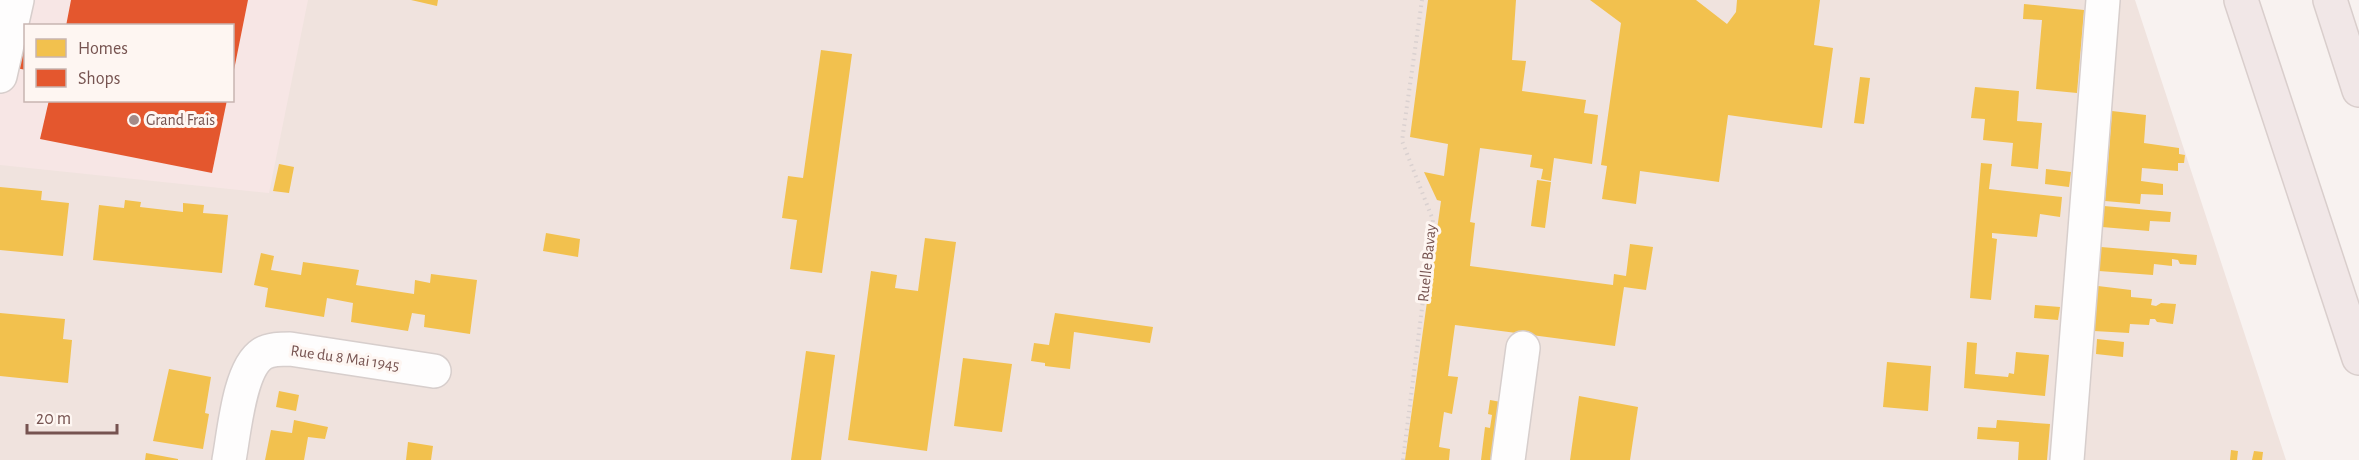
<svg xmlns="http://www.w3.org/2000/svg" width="2359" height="460" viewBox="0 0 2359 460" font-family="'Alegreya Sans',sans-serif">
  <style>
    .residential { fill: #f0e3de; fill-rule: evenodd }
    .commercial { fill: #f7e6e5; fill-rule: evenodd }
    .homes { fill: #f2c14e }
    .shops { fill: #e4572e }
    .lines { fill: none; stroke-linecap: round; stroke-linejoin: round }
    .minor-casing { stroke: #d7cecc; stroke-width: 36 }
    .highway-casing { stroke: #d9cecc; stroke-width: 36 }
    .path { stroke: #dad1d0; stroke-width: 4; stroke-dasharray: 1.5 4.5; stroke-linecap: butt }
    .minor { stroke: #fefdfd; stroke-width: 33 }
    .highway { stroke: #f1e7e7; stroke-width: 33 }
    .poi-dot { fill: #a48b88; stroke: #fef6f2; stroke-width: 2 }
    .labels { text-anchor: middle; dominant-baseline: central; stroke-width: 6; stroke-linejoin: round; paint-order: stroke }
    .poi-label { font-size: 16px; fill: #765350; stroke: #fef6f2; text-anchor: start }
    .street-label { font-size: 16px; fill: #765350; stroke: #fef6f2 }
  </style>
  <rect width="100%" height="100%" fill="#f8f2f0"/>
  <path class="residential" d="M0,0H2135L2286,460H0ZM26,26H232V100H26Z"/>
  <path class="commercial" d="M0,0H308L269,193L0,165ZM26,26H232V100H26Z"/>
  <g class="homes">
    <polygon points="411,0 438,0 437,6"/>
    <polygon points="1428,0 1516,0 1512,60 1526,61 1522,91 1586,100 1584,113 1598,115 1592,164 1554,158 1551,181 1541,179 1543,169 1530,167 1532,155 1480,148 1470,222 1475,223 1470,266 1613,285 1614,274 1626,276 1630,244 1653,247 1646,290 1624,287 1615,346 1455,325 1448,376 1458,377 1452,414 1444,412 1439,447 1450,449 1449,460 1405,460 1441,201 1437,200 1424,172 1444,176 1448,144 1410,137"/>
    <polygon points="1590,0 1696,0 1727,24 1736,12 1737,0 1820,0 1814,45 1833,48 1822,128 1728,115 1719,182 1640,171 1636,204 1602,199 1607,166 1601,165 1621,23"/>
    <polygon points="2024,4 2084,10 2077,93 2036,89 2042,20 2023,19"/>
    <polygon points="821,50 852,54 822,273 790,269 797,220 782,218 788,176 803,178"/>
    <polygon points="1860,77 1870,78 1864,124 1854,123"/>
    <polygon points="1975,87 2019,91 2017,121 2042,123 2038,169 2011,166 2013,143 1983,140 1985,119 1971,118"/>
    <polygon points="2112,111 2146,115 2144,143 2179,148 2179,154 2185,155 2184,163 2178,163 2178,171 2142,168 2141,181 2163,184 2163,195 2141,194 2140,204 2105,201"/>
    <polygon points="1981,163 1992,164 1989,189 2062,197 2060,217 2040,214 2037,237 1992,233 1992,238 1997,239 1991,300 1970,298"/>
    <polygon points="279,164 294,167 289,193 273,191"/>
    <polygon points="2046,169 2071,172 2069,187 2045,184"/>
    <polygon points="1537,180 1551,182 1545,228 1531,226"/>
    <polygon points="0,187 42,191 41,200 69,203 63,256 0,250"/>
    <polygon points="125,200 141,202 140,207 183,212 183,203 204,205 203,213 228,215 222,273 93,260 99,205 124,208"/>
    <polygon points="2104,206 2171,212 2170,222 2150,221 2149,231 2102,227"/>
    <polygon points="546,233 580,239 578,257 543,251"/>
    <polygon points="925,238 956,242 927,451 848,440 871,271 897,275 895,288 918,291"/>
    <polygon points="2101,247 2197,255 2196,265 2180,264 2178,260 2172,259 2172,266 2154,264 2153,275 2099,271"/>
    <polygon points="261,253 274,256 271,270 301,275 303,262 359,270 356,285 414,294 415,280 430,283 431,274 477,280 470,334 424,327 425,315 412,313 408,331 351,322 353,303 327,298 324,317 265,307 268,288 254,285"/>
    <polygon points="2098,286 2131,290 2131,297 2152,299 2151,305 2156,306 2161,303 2176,304 2173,324 2157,322 2155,319 2150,319 2149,325 2130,324 2129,333 2094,331"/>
    <polygon points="2035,305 2060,307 2058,320 2034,318"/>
    <polygon points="0,313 65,319 63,339 72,340 68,383 0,376"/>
    <polygon points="1055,313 1153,327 1150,343 1074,332 1070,369 1045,366 1045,363 1031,361 1034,343 1049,345"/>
    <polygon points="2097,339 2124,342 2123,357 2096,354"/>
    <polygon points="1967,342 1977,343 1975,374 2008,377 2009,373 2014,374 2016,352 2049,355 2045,396 1964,388"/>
    <polygon points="806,351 835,355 821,460 791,460"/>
    <polygon points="963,358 1012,364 1002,432 954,426"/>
    <polygon points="1887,362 1931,366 1928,411 1883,407"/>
    <polygon points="169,369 211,377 205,413 209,414 203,449 153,441"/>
    <polygon points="279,391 299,395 296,411 276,407"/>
    <polygon points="1579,396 1638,407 1630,460 1570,460"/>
    <polygon points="1490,400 1501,402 1494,460 1481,460 1485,427 1490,428 1492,415 1488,414"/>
    <polygon points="294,420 328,427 325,439 308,437 304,460 265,460 271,430 292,433"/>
    <polygon points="1997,420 2050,424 2047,460 2018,460 2019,442 1977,439 1978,427 1996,428"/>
    <polygon points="408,442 433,446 431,460 406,460"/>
    <polygon points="2231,450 2238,451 2237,460 2230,460"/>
    <polygon points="2254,451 2263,452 2262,460 2252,460"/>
    <polygon points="146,453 178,459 178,460 145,460"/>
  </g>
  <g class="shops">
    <polygon points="71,0 248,0 234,70 232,26 66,26"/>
    <polygon points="26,29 26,70 16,68"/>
    <polygon points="49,100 227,100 212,173 40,139"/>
  </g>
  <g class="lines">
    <defs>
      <g id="minor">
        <polyline points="0,76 17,0"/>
        <path d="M229,460C234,434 239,369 262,354C270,349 281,349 290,349L434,371"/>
        <polyline points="1508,460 1523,348"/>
        <polyline points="2067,460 2103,0"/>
      </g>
      <g id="highway">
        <polyline points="2241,0 2359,358"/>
        <polyline points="2330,0 2359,90"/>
      </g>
    </defs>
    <use href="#minor" class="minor-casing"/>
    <use href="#highway" class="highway-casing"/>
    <polyline class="path" points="1403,460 1433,220 1402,141 1422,0"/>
    <use href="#minor" class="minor"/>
    <use href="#highway" class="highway"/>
  </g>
  <circle class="poi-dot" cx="134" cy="120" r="6"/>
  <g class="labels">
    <g class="poi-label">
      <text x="146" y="120">Grand Frais</text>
    </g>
    <g class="street-label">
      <text transform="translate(1427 263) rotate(-84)">Ruelle Bavay</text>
      <text transform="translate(345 358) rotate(8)">Rue du 8 Mai 1945</text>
    </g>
  </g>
  <rect x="24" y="24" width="210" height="78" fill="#fef6f2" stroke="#c8b5b1" stroke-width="1.5"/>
  <rect x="36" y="39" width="30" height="18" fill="#f2c14e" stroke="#c8b5b1" stroke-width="1.5"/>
  <text x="78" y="54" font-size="18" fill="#765350">Homes</text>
  <rect x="36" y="69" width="30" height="18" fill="#e4572e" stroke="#c8b5b1" stroke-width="1.5"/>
  <text x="78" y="84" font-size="18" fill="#765350">Shops</text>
  <path d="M27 424v9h90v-9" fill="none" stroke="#765350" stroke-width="3"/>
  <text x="36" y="424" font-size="18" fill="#765350" stroke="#fef6f2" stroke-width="4.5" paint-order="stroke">20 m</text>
</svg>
